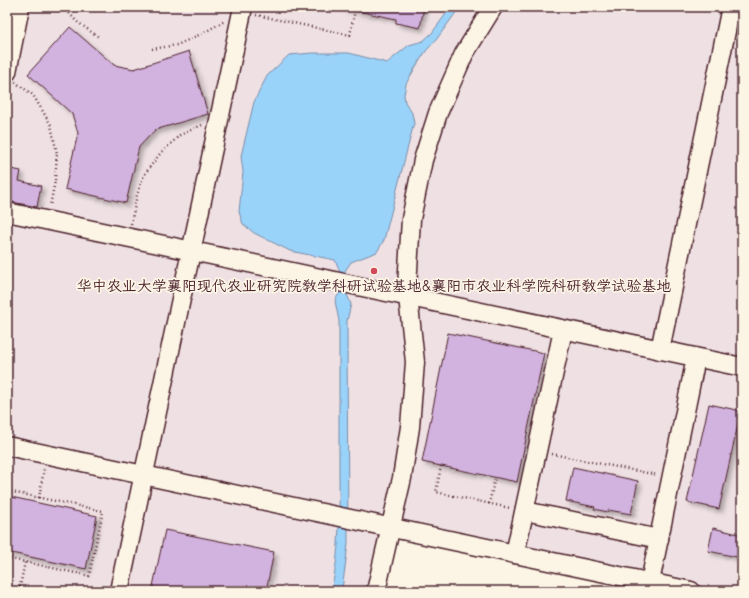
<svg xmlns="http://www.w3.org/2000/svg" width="749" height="598" viewBox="0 0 749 598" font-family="'Comic Neue','LXGW WenKai TC',sans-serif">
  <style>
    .built { fill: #efe1e3 }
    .water { fill: #9ad3fa; stroke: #7a8ba7 }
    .building { fill: #d2b2de; stroke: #4a1f2b; filter: url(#shadow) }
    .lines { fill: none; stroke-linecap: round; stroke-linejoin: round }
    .minor-casing { stroke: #4a1f2b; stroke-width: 21 }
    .path { stroke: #4a1f2b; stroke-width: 2.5; stroke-dasharray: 1 3; stroke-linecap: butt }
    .minor { stroke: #fcf5e5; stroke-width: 18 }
    .poi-dot { fill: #d1495b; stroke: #fcf5e5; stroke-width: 1.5 }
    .labels { text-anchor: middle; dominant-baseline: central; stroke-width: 3.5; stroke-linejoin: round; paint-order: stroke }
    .poi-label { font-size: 15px; fill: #4a1f2b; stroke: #fcf5e5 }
  </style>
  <defs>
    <filter id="shadow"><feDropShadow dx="3.5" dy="3.5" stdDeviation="2" flood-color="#0004"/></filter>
  </defs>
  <rect width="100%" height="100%" fill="#fcf5e5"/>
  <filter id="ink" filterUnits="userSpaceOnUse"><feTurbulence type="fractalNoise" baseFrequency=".025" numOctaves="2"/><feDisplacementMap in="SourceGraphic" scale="8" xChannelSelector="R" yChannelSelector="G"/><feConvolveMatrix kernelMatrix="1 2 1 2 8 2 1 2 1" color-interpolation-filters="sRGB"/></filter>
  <g filter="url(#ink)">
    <polygon class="built" points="7,7 742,7 742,591 659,591 395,535 383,591 7,591"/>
    <path class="water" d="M451,7H460L436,40L426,51L415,68L406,84L404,95L405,102L412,113L414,123L384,240L377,252L351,262L345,271V290L351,304L347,321L348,544L343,583L341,591H331C341,551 339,508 339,467C339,419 339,370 339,321L335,301L340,291L339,269L335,260L290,251L254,233L243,224L239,212L243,172L241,156L254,102L267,76L289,55L313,53H349L387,63L409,45L423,41L432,33Z"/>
    <g class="building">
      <polygon points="339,7 424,7 420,28 396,23 396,19"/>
      <polygon points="70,27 114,65 134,69 189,51 208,114 155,130 139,147 126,203 65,189 78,133 72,114 28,74"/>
      <polygon points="11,169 21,171 19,181 41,186 37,207 7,201 7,179 8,179"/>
      <polygon points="448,333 544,353 517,482 422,462"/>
      <polygon points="709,404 741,411 719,509 687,502"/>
      <polygon points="573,467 638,481 631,514 608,510 608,512 594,509 595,507 566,501"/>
      <polygon points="7,496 97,516 86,569 7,552"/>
      <polygon points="713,528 742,535 742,558 708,551"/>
      <polygon points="165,530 274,552 266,591 152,591"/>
    </g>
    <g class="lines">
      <defs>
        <g id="minor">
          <polyline points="7,72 20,7"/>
          <polyline points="7,212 742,367"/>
          <polyline points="563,330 515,554 691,591"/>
          <polyline points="660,350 731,7"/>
          <polyline points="7,446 515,554"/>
          <polyline points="525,511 659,539"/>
          <polyline points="650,582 696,358"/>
          <polyline points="119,591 243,7"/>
          <polyline points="376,591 402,478 410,427 415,362 407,287 411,219 423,160 438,113 464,54 493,7"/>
        </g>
      </defs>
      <use href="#minor" class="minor-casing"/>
      <g class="path">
        <polyline points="64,7 76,21 100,38"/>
        <polyline points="220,7 228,9"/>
        <polyline points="256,15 350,35 355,10"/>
        <polyline points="152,49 177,45 203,33 225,21"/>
        <polyline points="15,82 33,95 51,125 57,154 55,181 50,206"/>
        <polyline points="131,224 137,195 144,175 159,155 180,135 202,125"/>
        <polyline points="552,454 657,475"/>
        <polyline points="441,466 436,492 510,508"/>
        <polyline points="7,491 103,511 89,576 7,558"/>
        <polyline points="39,498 44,469"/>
        <polyline points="489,504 495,477"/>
        <polyline points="19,591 25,562"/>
      </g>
      <use href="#minor" class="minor"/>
    </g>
  </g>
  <circle class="poi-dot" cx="374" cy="271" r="4"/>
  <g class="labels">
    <g class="poi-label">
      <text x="374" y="286">华中农业大学襄阳现代农业研究院教学科研试验基地&amp;襄阳市农业科学院科研教学试验基地</text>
    </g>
  </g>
  <rect width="749" height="598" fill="none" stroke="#fcf5e5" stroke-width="24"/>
  <rect x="12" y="12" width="725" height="574" fill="none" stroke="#4a1f2b" stroke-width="1.5" filter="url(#ink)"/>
</svg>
